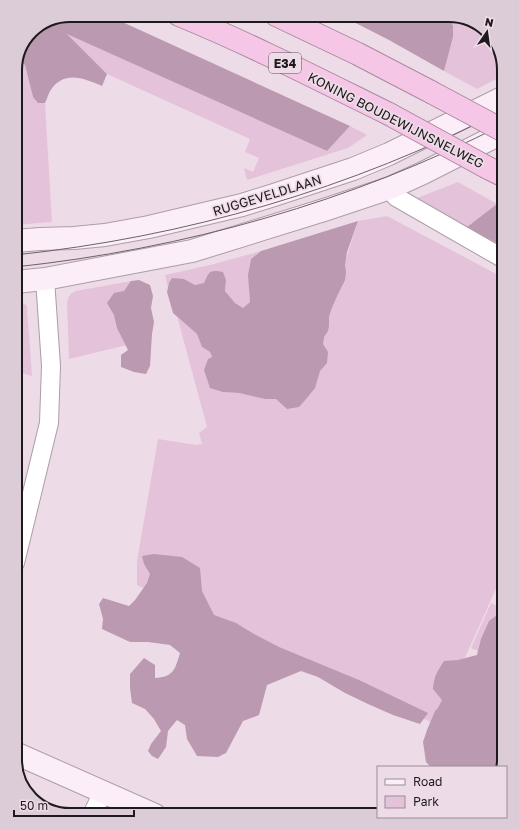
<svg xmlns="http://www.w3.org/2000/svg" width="519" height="830" viewBox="0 0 519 830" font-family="'Golos Text',sans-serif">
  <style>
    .green { fill: #e4c3da }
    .forest { fill: #bb99b0 }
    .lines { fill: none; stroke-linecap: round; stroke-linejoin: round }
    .street-casing { stroke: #ad9da7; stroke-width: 20 }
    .secondary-casing { stroke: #ad9da7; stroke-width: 24 }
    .highway-casing { stroke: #aa89a0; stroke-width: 24 }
    .street { stroke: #fff; stroke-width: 18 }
    .secondary { stroke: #fceef8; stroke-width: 22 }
    .highway { stroke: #f6c6e7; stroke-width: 22 }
    .tram { stroke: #6c6269; stroke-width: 1 }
    .highway-bridge-casing { stroke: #aa89a0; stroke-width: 24; stroke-linecap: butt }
    .highway-bridge { stroke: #f6c6e7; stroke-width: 22 }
    .labels { text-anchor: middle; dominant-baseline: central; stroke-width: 3.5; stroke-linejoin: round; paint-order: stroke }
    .shield { fill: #eddce7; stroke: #5c545a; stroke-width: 1 }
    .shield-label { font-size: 12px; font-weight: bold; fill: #1e191d }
    .street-label { font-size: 13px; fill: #1e191d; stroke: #eddce7 }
    .rim { fill: none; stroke: #1e191d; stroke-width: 2 }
  </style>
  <rect width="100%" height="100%" fill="#eddce7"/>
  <g class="green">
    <polygon points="448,15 453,15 480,24 498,45 504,69 504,75 477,89 444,71 453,37 453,26"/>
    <polygon points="66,33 327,151 350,126 367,135 348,148 247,180 244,168 253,172 259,158 245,152 250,139 107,74"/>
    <polygon points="18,60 25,65 33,97 38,103 45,103 52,222 15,225 15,66"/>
    <polygon points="458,182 497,204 467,227 417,198"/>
    <polygon points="387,216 504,278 504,571 435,724 203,618 197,614 137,585 137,561 158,439 197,445 202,444 199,433 207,427 177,316 197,334 202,347 210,352 223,392 239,393 265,399 276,399 320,341 358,221"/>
    <polygon points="261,251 251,259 249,289 250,302 243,308 235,303 225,291 226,280 209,273 204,283 195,285 184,279 169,283 168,288 165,275 214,264"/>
    <path d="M131,281L144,341L69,359L67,304C68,297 69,294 76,291Z"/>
    <polygon points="15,299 18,299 27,306 32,376 15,371"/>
    <polygon points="491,603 504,609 504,663 471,648"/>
  </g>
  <g class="forest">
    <path d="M70,15H107L350,126L327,151L67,34L107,74L102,86C83,78 64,70 50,91C48,95 47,99 45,103H38L33,97L25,65L18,60L31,31Z"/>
    <polygon points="340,15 448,15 453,26 453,37 444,71 389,40"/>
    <polygon points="497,204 504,208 504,247 467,227"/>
    <path d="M358,221L347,252L345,265L346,272L345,280L338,294L331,310L329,317V326L328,331L324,337L323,344L328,352L327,363L320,371L315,388L307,398L299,407L287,409L276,399H265L239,393L223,392L210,388L204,370L208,359L212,357L210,352L202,347L197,334L173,313L167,292L169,283L172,278L184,279L195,285L204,283C209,272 209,269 223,272L226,280L225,291L235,303L243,308L250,302L248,275L251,259L261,251Z"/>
    <polygon points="139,280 150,285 153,296 151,308 154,322 152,334 150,366 146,374 134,372 121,367 121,355 128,350 117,328 114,315 107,303 114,293 124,291 131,281"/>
    <path d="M154,554L182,557L200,568L202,591L214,615L236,623L254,634L279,647L359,680L428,713L420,724L393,715L368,704L345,693L318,677L301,671L267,685L259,715L243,721L226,753L218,757L197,756L187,739L185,725L177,720L168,731L166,747L158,759L152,756L148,751L151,744L161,731L154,719L145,709L132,703L130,688V674L144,658L155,665V678C174,677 175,669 180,653L170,645L148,642H130L102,629L103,619L99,604L103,598L129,606L135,600L147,583L150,574L144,564L142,556Z"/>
    <path d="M504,602V761L502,767H431L426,762L423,742L427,730L435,711L438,708L442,700L433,689C434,676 437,672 444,661L458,660L477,655L481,639L489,621L501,612Z"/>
  </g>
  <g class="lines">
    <defs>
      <g id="street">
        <polyline points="390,188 396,197 504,259"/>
        <polyline points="15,563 49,423 51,366 45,279"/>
        <polyline points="92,815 103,792"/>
      </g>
      <g id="secondary">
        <polyline points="15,241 40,239 74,238 105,235 149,227 242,205 274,195 353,169 389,154 504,97"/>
        <polyline points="15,282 45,279 192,251 324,210 390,188 423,173 504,132"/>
        <polyline points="15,753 155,815"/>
      </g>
      <g id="highway">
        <path d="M179,15C250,44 320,80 389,114"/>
        <polyline points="276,15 358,54 431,92"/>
        <polyline points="488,168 504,176"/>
      </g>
    </defs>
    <use href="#street" class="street-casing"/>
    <use href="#secondary" class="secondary-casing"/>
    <use href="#highway" class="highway-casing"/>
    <use href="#street" class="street"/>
    <use href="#secondary" class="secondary"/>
    <use href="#highway" class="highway"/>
    <g class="tram">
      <path d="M15,255C185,237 352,189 504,110"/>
      <path d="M15,267C184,249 352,202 504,124"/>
    </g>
    <defs>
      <g id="highway-bridge">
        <polyline points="431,92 504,131"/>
        <polyline points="389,114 488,168"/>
      </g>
    </defs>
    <use href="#highway-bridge" class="highway-bridge-casing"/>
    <use href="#highway-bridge" class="highway-bridge"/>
  </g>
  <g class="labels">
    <rect class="shield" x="269" y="53" width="32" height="20" rx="3"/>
    <g class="shield-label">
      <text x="285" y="63">E34</text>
    </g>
    <g class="street-label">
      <text transform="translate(396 120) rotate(27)">KONING BOUDEWIJNSNELWEG</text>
      <text transform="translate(267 195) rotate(-17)">RUGGEVELDLAAN</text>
    </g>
  </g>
  <path d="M0 0H519V830H0ZM70 22H449A48 48 0 0 1 497 70V760A48 48 0 0 1 449 808H70A48 48 0 0 1 22 760V70A48 48 0 0 1 70 22Z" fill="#dcccd7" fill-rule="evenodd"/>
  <path class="rim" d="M70 22H449A48 48 0 0 1 497 70V760A48 48 0 0 1 449 808H70A48 48 0 0 1 22 760V70A48 48 0 0 1 70 22Z"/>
  <rect x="377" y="766" width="130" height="52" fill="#eddce7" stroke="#9a8e96"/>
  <rect x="385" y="779" width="20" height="6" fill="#fceef8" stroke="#9a8e96"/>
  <text x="413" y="786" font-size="12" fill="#1e191d">Road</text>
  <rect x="385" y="796" width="20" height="12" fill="#e4c3da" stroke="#9a8e96"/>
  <text x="413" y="806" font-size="12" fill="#1e191d">Park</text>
  <g transform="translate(487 32) rotate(13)" stroke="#eddce7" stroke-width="3" paint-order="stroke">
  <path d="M0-3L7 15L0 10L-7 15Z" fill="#1e191d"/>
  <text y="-6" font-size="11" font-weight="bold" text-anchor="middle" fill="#1e191d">N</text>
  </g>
  <path d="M14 810v6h120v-6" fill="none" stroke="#1e191d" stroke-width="2"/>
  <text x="20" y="810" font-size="12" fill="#1e191d" stroke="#eddce7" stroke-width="3" paint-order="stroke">50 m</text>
</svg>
